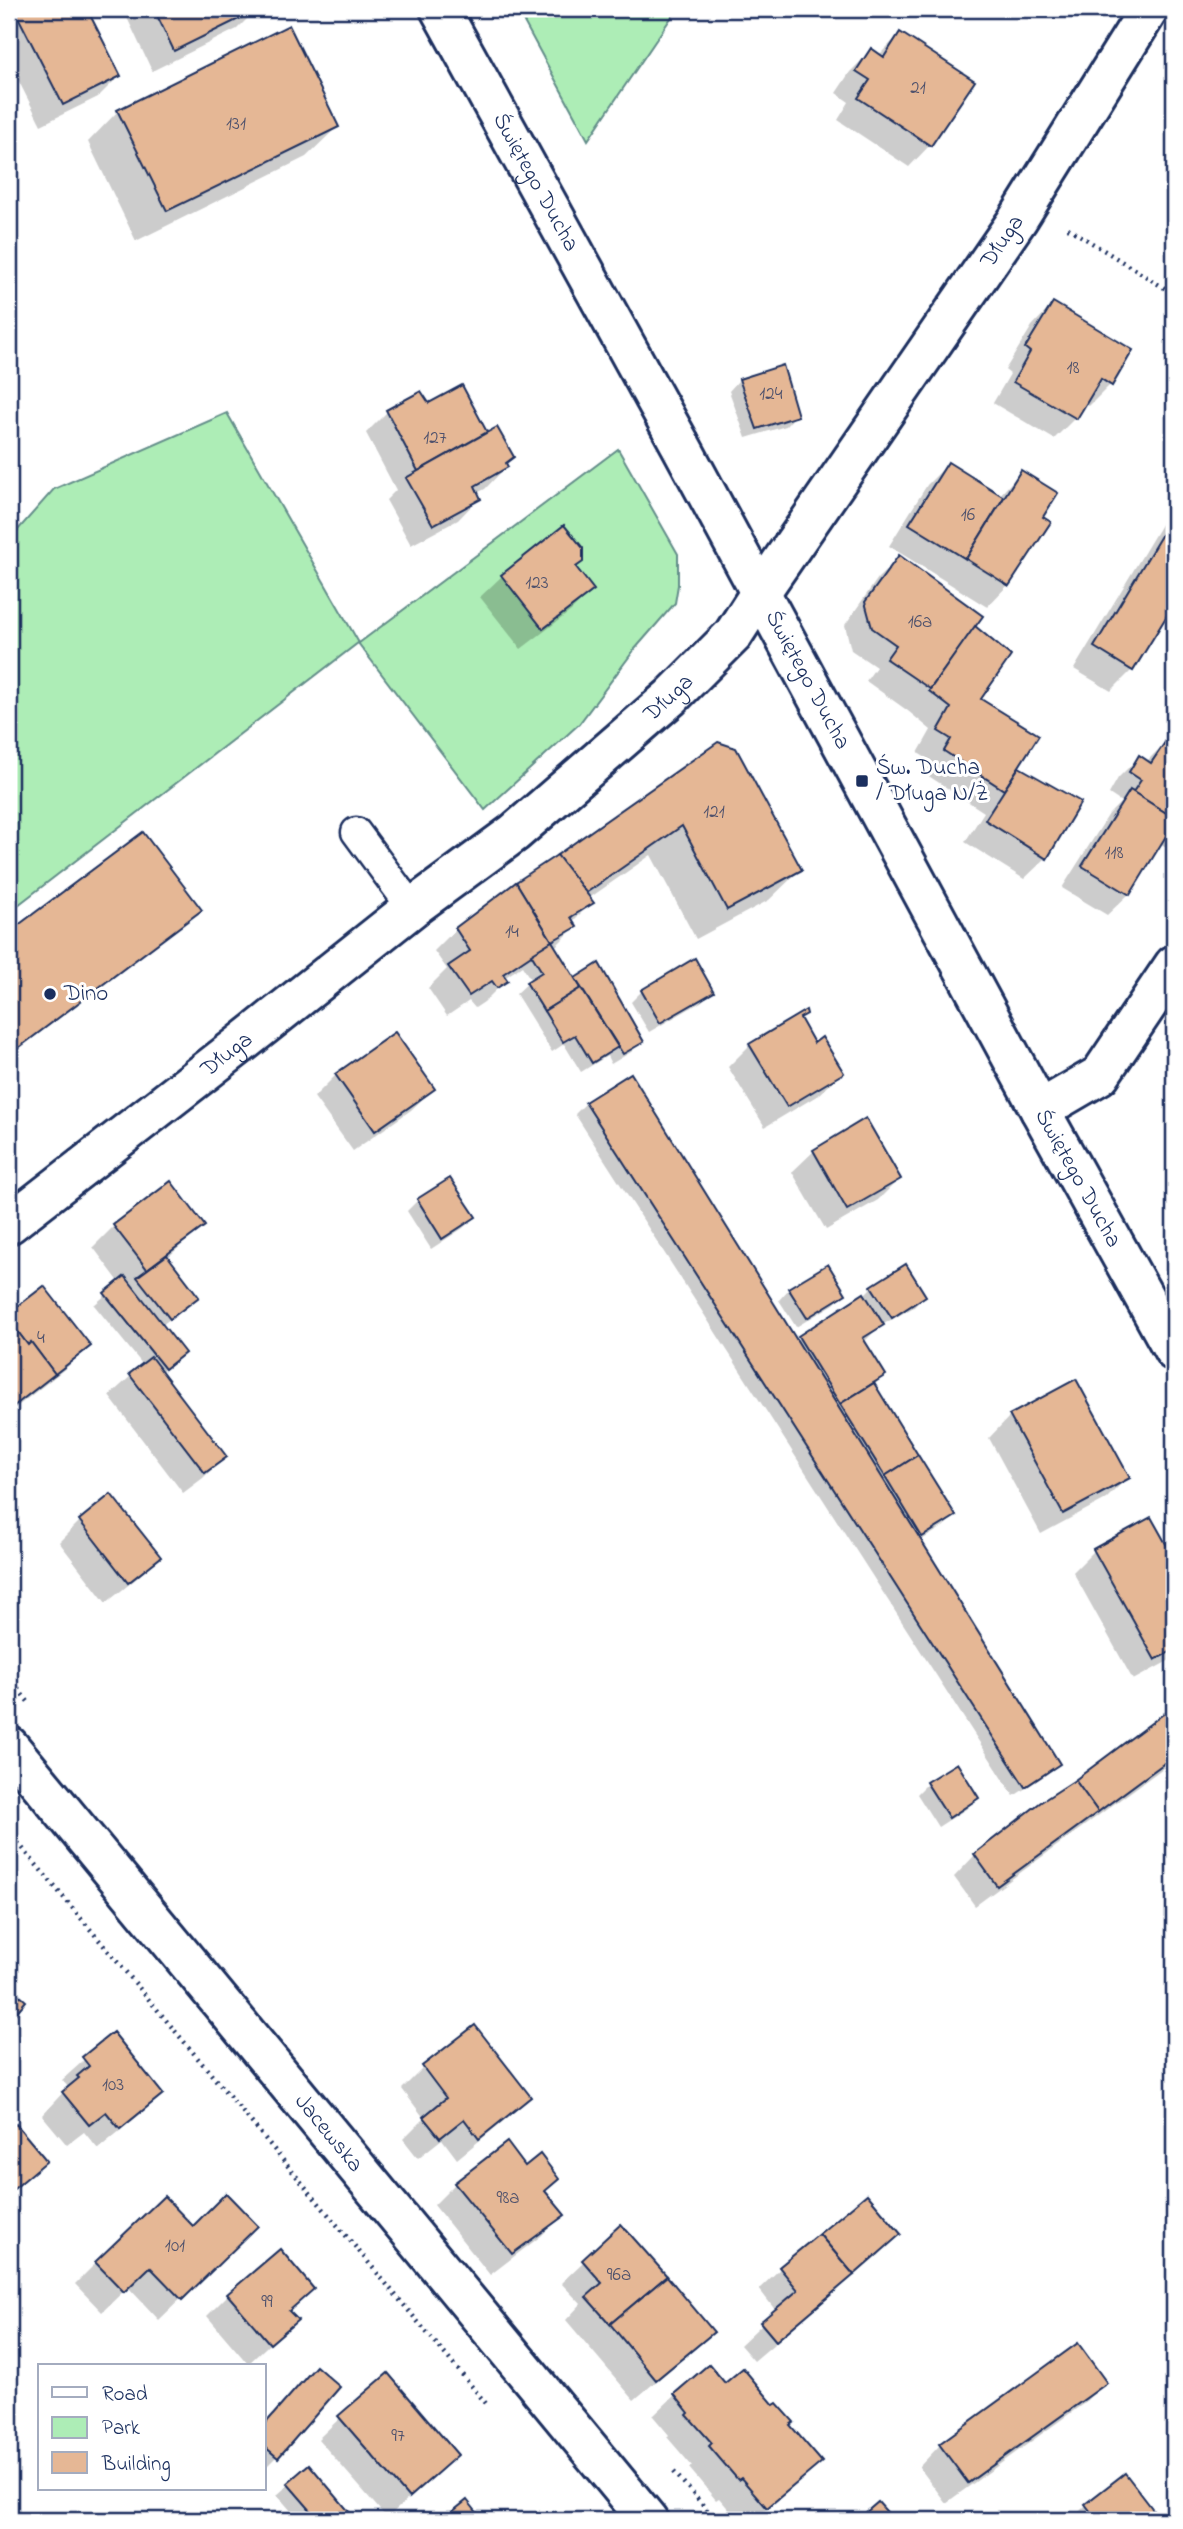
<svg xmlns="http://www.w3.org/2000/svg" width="1183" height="2529" viewBox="0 0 1183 2529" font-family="'Indie Flower',sans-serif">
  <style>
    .green { fill: #adedb6; stroke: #648e8a; stroke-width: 2 }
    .shadow { fill: #0003 }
    .building { fill: #e5b795; stroke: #1b2f5e; stroke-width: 2 }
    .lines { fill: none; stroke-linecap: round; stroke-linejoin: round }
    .lane-casing { stroke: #1b2f5e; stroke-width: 33 }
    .street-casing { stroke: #1b2f5e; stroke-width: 44 }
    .secondary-casing { stroke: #1b2f5e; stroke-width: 44 }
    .path { stroke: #1b2f5e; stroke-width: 4.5; stroke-dasharray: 2 5; stroke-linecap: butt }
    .lane { stroke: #fff; stroke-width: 28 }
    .street { stroke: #fff; stroke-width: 38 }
    .secondary { stroke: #fff; stroke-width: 38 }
    .poi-dot { fill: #1b2f5e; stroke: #fff; stroke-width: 2.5 }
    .labels { text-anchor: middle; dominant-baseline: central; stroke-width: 6; stroke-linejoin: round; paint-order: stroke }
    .number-label { font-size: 19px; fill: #4e516c }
    .street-label { font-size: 23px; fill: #1b2f5e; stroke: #fff }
    .poi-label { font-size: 23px; fill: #1b2f5e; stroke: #fff; text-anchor: start }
  </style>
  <rect width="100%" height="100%" fill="#fff"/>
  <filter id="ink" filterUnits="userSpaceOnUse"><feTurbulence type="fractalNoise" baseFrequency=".0143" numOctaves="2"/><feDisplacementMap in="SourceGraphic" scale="14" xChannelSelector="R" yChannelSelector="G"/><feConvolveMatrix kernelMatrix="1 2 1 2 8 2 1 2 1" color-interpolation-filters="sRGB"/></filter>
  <g filter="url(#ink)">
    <g class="green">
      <polygon points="517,9 677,9 588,140"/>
      <polygon points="227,413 359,643 618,449 678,554 678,585 675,603 635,649 579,724 485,810 358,643 9,912 9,540 54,489"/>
    </g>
    <g class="shadow">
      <polygon points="9,9 85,9 119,76 98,97 41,125 9,62"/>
      <polygon points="123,9 257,9 237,29 152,71"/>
      <polygon points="900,34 930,145 909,167 838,120 849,102 836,93 850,72 871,51 878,56"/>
      <polygon points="118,111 337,127 306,157 136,241 88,142"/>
      <polygon points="1053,304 1110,385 1089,406 1084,403 1075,418 1054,439 993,403 1010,374 1005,370 1032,326"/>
      <polygon points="782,367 796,415 786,426 746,438 729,391 739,380"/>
      <polygon points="461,388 487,434 512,457 505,465 506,467 485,489 477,493 479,498 458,520 411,545 386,500 396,490 366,433 387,412 428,405"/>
      <polygon points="948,464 999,496 1021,472 1041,517 1008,585 987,607 889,546 927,485"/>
      <polygon points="1174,503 1174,601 1132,670 1111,691 1074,669"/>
      <polygon points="900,557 972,627 978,699 1017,768 1078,803 1046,858 1024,879 965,842 984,812 924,773 931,761 918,753 931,730 908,711 866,681 876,667 851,650 845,625 878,578"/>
      <polygon points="575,568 592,590 571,611 521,649 480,597 502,576"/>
      <polygon points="1168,740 1174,744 1174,843 1169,849 1160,843 1129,894 1107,915 1062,888 1109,814 1121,802 1109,794 1118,778 1139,757 1146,762"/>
      <polygon points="719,744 800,870 769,900 696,939 651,855 588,899 591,903 572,922 575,927 554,948 575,981 598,965 642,1041 631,1052 611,1064 607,1056 581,1072 564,1044 552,1052 516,994 531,980 522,966 504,978 505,981 484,1002 475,1008 469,1001 447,1016 428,988 447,969 434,951 456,929"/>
      <polygon points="143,834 200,910 189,920 9,1056 9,934"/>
      <polygon points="642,991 712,992 701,1002 649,1032 631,1002"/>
      <polygon points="805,1012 799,1020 813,1045 842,1073 820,1094 765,1127 728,1067 750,1045"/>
      <polygon points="394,1034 433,1089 411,1110 353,1151 314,1097 336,1075"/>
      <polygon points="586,1103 795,1341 864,1295 872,1287 924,1296 914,1307 880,1326 864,1342 884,1375 873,1386 954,1516 943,1527 920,1541 1058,1764 1047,1774 1014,1796 575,1114"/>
      <polygon points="814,1151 899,1179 878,1200 826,1230 792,1172"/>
      <polygon points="418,1200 474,1217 463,1228 431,1249 407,1211"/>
      <polygon points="114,1226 203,1226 167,1258 197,1297 161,1326 183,1353 160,1373 224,1457 203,1478 183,1493 109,1396 143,1365 94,1305 120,1283 93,1247"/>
      <polygon points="44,1288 89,1346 67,1367 9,1413 9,1315"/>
      <polygon points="789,1289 844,1294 834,1304 796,1327 779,1300"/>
      <polygon points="1010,1416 1128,1477 1106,1499 1041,1534 989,1438"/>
      <polygon points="1150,1520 1174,1562 1174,1658 1133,1680 1073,1572 1094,1551"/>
      <polygon points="80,1521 159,1557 137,1578 106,1603 59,1542"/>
      <polygon points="1174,1709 1174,1760 975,1906 954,1877 975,1855"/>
      <polygon points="927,1784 977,1798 966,1809 938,1827 917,1794"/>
      <polygon points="474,2028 528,2097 507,2118 457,2159 442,2139 418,2158 403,2139 424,2118 402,2089 423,2068"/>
      <polygon points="113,2034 161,2094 139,2115 98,2149 84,2132 67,2145 42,2115 68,2087 62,2080"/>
      <polygon points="15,2127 44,2161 9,2194 9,2132"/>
      <polygon points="525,2168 557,2179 544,2192 562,2215 541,2236 490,2275 434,2205 455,2184"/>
      <polygon points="620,2227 711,2332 690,2353 634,2400 566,2320 581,2304 561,2283"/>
      <polygon points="193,2228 234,2247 159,2320 128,2287 102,2312 75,2284 96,2263"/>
      <polygon points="899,2234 878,2256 754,2361 740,2345 776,2311 759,2289 781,2268"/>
      <polygon points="312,2289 288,2312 295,2320 248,2364 207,2316 228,2295"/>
      <polygon points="1104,2383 1083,2404 946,2503 919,2467 940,2445"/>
      <polygon points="724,2386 788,2425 820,2462 754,2520 738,2520 719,2498 716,2500 689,2468 692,2466 667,2437 669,2435 653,2416 675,2395"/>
      <polygon points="340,2418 456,2455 387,2518 318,2439"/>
      <polygon points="264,2426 276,2457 266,2467 264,2466"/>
      <polygon points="309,2467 354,2520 299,2520 277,2495"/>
      <polygon points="1124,2475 1159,2520 1071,2520 1086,2505"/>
    </g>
    <g class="building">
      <polygon points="14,9 87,9 121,76 63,105"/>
      <polygon points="154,9 259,9 174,51"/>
      <polygon points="289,25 339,127 167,211 117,110"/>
      <polygon points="900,32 975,81 931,146 858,98 870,80 856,71 871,48 884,57"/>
      <polygon points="1053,302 1133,350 1112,386 1101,379 1077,419 1013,382 1030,352 1025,348"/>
      <polygon points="783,365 798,416 757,429 739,379"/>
      <polygon points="462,385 487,432 418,471 386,410 421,391 429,403"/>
      <polygon points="497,427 514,457 506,463 508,467 475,486 481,499 433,525 406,478"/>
      <polygon points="948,462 1004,497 966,559 909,524"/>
      <polygon points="1021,470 1058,493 1043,517 1051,522 1009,586 966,559"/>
      <polygon points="1174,514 1174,534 1165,529"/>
      <polygon points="564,525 583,548 583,562 576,567 594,590 543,629 501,575"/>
      <polygon points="1165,529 1174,534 1174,604 1133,671 1094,647"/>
      <polygon points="899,555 983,616 930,689 886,659 896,645 872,628 865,602"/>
      <polygon points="975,626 1011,656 981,699 1039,735 1004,790 944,751 951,739 938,731 951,708 929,691"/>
      <polygon points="1168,738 1174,742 1174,818 1133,792 1141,780 1129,772 1139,755 1151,763"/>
      <polygon points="718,742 736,748 802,870 727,910 682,826 586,893 557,855"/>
      <polygon points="1019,767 1081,802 1047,859 985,820"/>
      <polygon points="1130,790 1174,818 1174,823 1130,895 1082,866"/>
      <polygon points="143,832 202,910 9,1055 9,932"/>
      <polygon points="557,855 594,903 571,917 577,927 552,941 516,882"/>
      <polygon points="516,882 552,941 503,974 508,981 497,988 492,981 469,996 448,966 470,951 455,928"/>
      <polygon points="552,941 581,988 544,1011 526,982 542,972 531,954"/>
      <polygon points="695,958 714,992 660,1023 641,990"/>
      <polygon points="599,963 644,1042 623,1054 575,978"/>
      <polygon points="581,988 618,1047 592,1063 575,1035 563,1042 544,1011"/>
      <polygon points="806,1010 807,1014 800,1018 814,1043 822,1037 844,1073 787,1107 749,1044"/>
      <polygon points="395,1032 435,1089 375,1131 335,1074"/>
      <polygon points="631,1073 1060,1764 1025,1787 585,1102"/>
      <polygon points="866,1118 901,1179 847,1210 813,1150"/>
      <polygon points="450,1178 476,1217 442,1239 417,1199"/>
      <polygon points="171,1181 205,1226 147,1269 113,1225"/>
      <polygon points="167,1255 199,1297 170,1319 137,1277"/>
      <polygon points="828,1264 846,1294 807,1318 788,1288"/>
      <polygon points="906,1264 926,1296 892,1318 871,1286"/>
      <polygon points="125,1276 185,1353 165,1369 104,1293"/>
      <polygon points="44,1286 91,1346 55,1374 31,1342 28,1345 9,1320 9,1313"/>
      <polygon points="864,1293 884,1325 863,1338 886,1375 840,1404 798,1336"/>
      <polygon points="9,1320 28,1345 31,1342 55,1374 9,1410"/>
      <polygon points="151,1357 227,1457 205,1473 129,1374"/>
      <polygon points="1076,1379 1130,1478 1063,1514 1009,1415"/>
      <polygon points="874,1383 918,1455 885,1476 840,1404"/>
      <polygon points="918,1455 956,1516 922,1537 885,1476"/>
      <polygon points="111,1494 161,1557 128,1583 79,1520"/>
      <polygon points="1151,1517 1174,1558 1174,1650 1155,1660 1093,1549"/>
      <polygon points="1174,1706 1174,1756 1098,1812 1075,1780"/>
      <polygon points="957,1763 979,1798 949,1818 926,1782"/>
      <polygon points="1075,1780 1098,1812 997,1886 974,1854 1041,1802"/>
      <polygon points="9,1986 26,2001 9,2021"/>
      <polygon points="475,2025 531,2097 479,2139 464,2119 440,2138 423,2117 446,2098 422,2066"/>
      <polygon points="113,2032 163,2094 120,2129 106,2112 89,2125 62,2092 79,2078 77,2076 89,2066 82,2057"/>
      <polygon points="16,2124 47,2161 9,2193 9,2130"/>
      <polygon points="507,2142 525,2166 540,2154 559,2179 545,2191 565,2215 512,2254 454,2183"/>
      <polygon points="226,2193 258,2226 182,2300 150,2267 124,2292 95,2262 164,2196 193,2226"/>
      <polygon points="867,2194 901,2234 854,2275 819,2234"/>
      <polygon points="621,2224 667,2276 610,2324 586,2297 602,2283 582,2260"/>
      <polygon points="819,2234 854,2275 776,2341 760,2322 798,2290 779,2267"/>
      <polygon points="280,2249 314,2289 289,2311 298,2320 270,2344 227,2294"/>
      <polygon points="667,2276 714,2332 656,2380 610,2324"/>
      <polygon points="1078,2343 1107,2383 968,2483 939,2444"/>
      <polygon points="709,2364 725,2383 743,2368 774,2405 777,2403 794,2422 790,2425 822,2462 767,2508 741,2478 738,2480 709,2446 712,2443 687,2415 689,2413 674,2394"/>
      <polygon points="316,2366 340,2387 278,2458 264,2446 264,2425"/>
      <polygon points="388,2373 458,2455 409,2498 338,2416"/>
      <polygon points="309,2464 356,2520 319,2520 287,2483"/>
      <polygon points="1125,2473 1161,2520 1097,2520 1085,2504"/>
      <polygon points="467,2500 483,2520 442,2520"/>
      <polygon points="878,2502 894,2520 857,2520"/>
    </g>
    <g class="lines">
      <defs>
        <polyline id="lane" points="356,832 412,908"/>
        <g id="street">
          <polyline points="1040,1110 1100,1075 1174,965"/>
          <path id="s1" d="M9,1224L242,1043L412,908L514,833L671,697L733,635L760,593"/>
        </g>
        <g id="secondary">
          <path id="s2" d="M440,9L680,444L1040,1110L1174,1351"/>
          <path id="s3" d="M760,593L1018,219L1149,9"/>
          <path id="s4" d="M9,1746L648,2520"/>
        </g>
      </defs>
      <use href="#lane" class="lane-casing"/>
      <use href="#street" class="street-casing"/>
      <use href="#secondary" class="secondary-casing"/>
      <g class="path">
        <polyline points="1068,228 1174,294"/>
        <polyline points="9,1678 30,1704"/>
        <polyline points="9,1832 489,2407"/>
        <polyline points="674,2472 716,2520"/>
      </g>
      <use href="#lane" class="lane"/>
      <use href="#street" class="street"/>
      <use href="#secondary" class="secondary"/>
    </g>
  </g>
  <g class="poi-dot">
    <rect x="855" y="774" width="14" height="14" rx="3.5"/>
    <circle cx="50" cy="994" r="7"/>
  </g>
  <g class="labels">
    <g class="number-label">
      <text x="918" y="88">21</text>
      <text x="236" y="124">131</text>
      <text x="1073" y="368">18</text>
      <text x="771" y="394">124</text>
      <text x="435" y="438">127</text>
      <text x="968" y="515">16</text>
      <text x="537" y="583">123</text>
      <text x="920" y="622">16a</text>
      <text x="714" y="812">121</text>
      <text x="1114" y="853">118</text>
      <text x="512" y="932">14</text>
      <text x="41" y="1338">4</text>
      <text x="113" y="2085">103</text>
      <text x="508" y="2198">98a</text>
      <text x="175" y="2246">101</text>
      <text x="619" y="2275">96a</text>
      <text x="267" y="2302">99</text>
      <text x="398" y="2436">97</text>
    </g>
    <g class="street-label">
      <text stroke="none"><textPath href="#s2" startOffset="198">Świętego Ducha</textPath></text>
      <text stroke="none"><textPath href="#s3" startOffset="427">Długa</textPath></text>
      <text stroke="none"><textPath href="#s2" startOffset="765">Świętego Ducha</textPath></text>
      <text stroke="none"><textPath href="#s1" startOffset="844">Długa</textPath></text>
      <text stroke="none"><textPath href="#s1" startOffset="276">Długa</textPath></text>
      <text stroke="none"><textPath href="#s2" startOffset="1332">Świętego Ducha</textPath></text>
      <text stroke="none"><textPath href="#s4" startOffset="502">Jacewska</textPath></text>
    </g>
    <g class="poi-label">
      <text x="876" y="768">Św. Ducha<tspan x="876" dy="26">/ Długa N/Ż</tspan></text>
      <text x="64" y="994">Dino</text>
    </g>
  </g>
  <rect width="1183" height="2529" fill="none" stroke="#fff" stroke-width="35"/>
  <rect x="18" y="18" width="1148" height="2494" fill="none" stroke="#1b2f5e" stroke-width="2.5" filter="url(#ink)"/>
  <rect x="38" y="2364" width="228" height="126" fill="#ffffff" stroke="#a4acbf" stroke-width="2"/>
  <rect x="52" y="2387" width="35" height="10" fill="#ffffff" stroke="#a4acbf" stroke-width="2"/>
  <text x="102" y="2400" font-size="21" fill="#1b2f5e">Road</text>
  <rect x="52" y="2417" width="35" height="21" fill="#adedb6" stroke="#a4acbf" stroke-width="2"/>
  <text x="102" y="2434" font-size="21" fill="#1b2f5e">Park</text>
  <rect x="52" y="2452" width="35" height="21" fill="#e5b795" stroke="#a4acbf" stroke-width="2"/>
  <text x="102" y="2470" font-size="21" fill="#1b2f5e">Building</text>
</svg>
